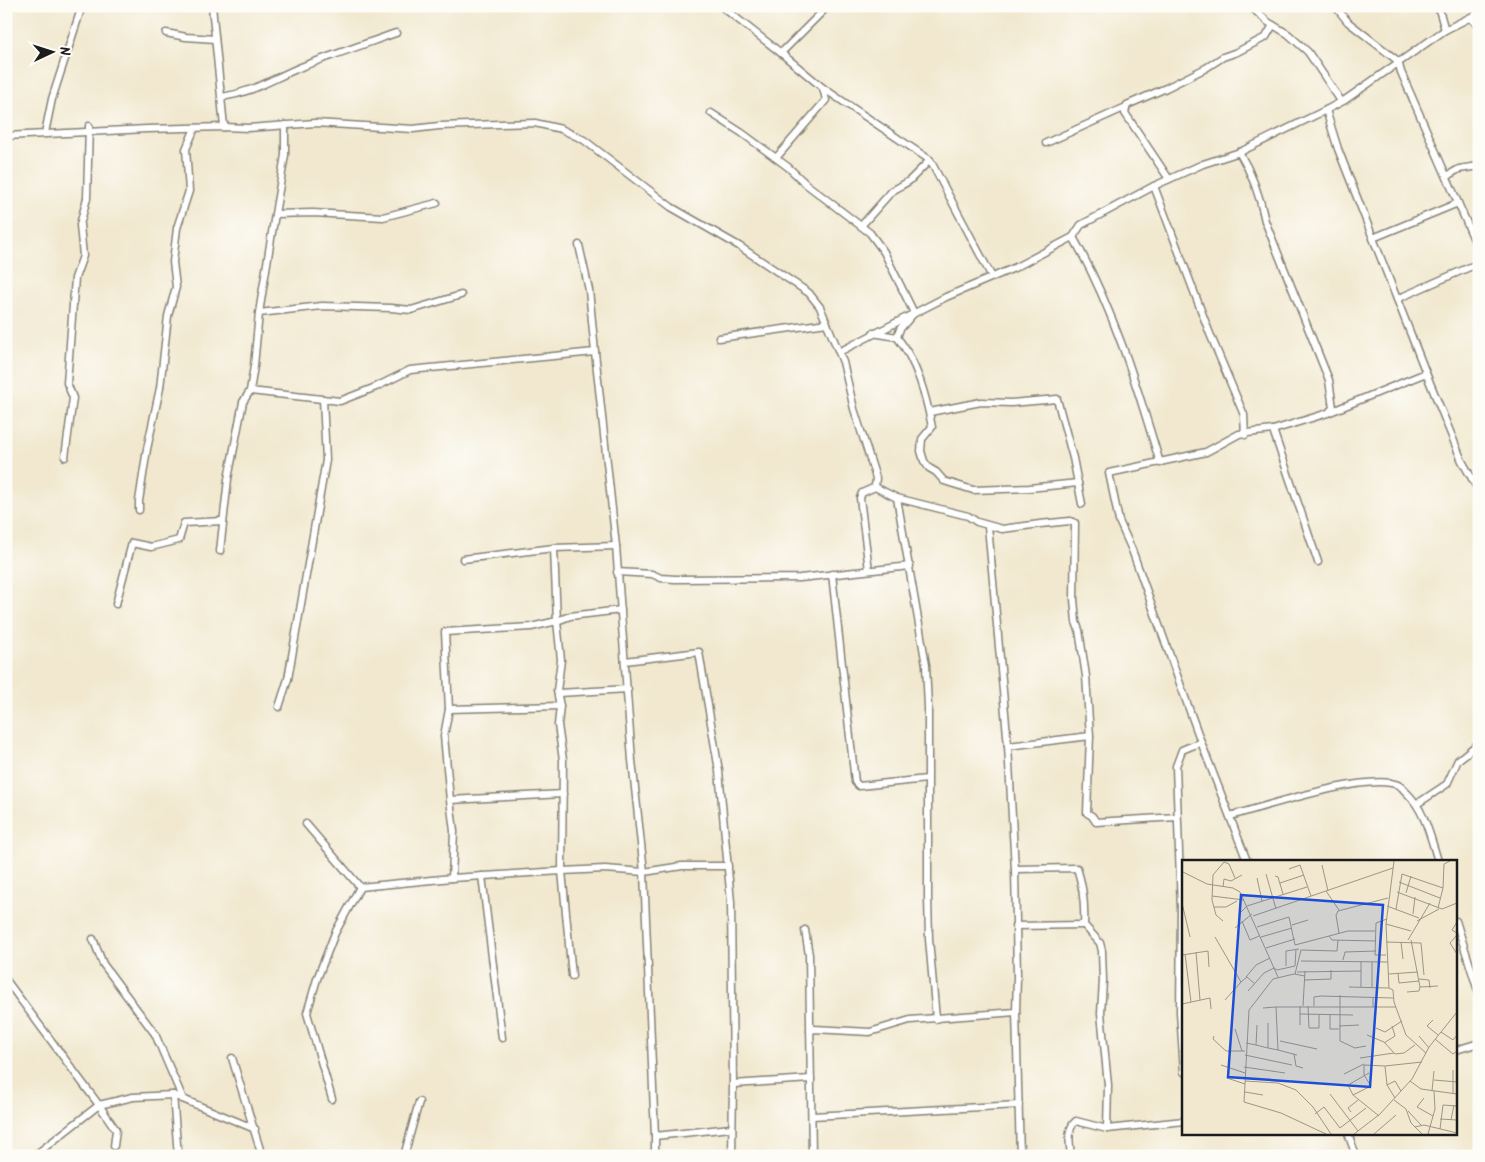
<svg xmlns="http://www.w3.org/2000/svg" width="1485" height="1162" viewBox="0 0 1485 1162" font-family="Kalam,sans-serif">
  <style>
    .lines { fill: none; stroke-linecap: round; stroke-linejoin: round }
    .minor-casing { stroke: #868276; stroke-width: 9 }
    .minor { stroke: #fff; stroke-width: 6 }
    .inset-road { fill: none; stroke: #9c9687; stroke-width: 1 }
    .view { fill: #1d4ed8; fill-opacity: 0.15; stroke: #1d4ed8; stroke-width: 2.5 }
    .inset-edge { fill: none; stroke: #1c1c1c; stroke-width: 2.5 }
  </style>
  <rect width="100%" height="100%" fill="#fdfcf7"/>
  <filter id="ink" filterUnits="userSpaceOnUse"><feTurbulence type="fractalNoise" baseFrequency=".02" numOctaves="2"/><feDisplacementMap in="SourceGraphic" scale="10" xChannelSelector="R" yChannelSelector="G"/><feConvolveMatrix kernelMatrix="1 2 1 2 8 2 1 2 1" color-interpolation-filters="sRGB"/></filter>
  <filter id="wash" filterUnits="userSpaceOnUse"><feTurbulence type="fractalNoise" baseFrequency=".0096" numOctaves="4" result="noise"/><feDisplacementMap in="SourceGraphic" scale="20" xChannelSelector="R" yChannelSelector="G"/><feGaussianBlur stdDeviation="1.12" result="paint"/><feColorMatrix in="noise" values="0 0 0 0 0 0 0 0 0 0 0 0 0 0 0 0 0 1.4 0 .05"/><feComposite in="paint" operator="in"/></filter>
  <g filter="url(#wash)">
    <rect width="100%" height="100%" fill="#f1e8cf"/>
  </g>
  <g filter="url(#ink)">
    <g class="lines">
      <defs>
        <g id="minor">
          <polyline points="212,6 224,127"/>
          <polyline points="721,6 781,53 828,6"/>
          <polyline points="1250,6 1268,22 1288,34 1308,52 1341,101"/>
          <polyline points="1335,6 1348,22 1398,61 1401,72 1479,251"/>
          <polyline points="1438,6 1445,30"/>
          <polyline points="1471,18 1479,27"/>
          <polyline points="166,33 186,37 215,39"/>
          <polyline points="823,88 930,160 992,277"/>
          <path d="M222,97C254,92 272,79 301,67C333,55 365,44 396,33"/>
          <polyline points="1326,110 1338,149 1426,373 1462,461 1479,491"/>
          <polyline points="711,113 742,133 788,167 806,184 870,233 884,252 914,313 900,329 897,337"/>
          <polyline points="285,125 285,155 275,214 313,213 383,217 437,203"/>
          <polyline points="45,133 52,99 82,6"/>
          <polyline points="6,136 147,129 224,127 248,128 315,123 413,129 439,126 535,123 561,129 584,140 671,207 739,246 809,293 820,307 843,362 854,409 876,478 875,487"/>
          <polyline points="1046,143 1126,107"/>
          <path d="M1239,152C1253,175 1260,196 1265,221L1329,380L1333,408L1328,413L1273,430L1239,434L1206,452L1109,473L1119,521L1132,550L1201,742L1247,861"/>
          <polyline points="776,158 826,100 823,88 781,53"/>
          <polyline points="1447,176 1459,169 1479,166"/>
          <polyline points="1169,179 1125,113 1127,105 1166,88 1206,68 1223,57 1237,52 1266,37 1273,25"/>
          <polyline points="1154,186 1210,334 1244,415 1245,435"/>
          <polyline points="275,214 259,313 322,306 391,308 411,310 461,295"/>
          <polyline points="861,226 892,191 909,181 930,160"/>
          <path d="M1073,237C1113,307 1137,386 1160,463"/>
          <polyline points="1373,238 1458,203"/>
          <polyline points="1397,299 1479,263"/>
          <polyline points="259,313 254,366 250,391 340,401 376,387 410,370 595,352 589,290 579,245"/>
          <path d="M873,333L897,337C917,362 926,396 932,427L922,439L921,451L924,461L929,468L936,472L944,481L973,490L1029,488L1078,483"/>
          <polyline points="719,338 827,323"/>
          <polyline points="595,352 616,546 632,760 644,872 655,1136"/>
          <polyline points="839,352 946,297 1014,268 1073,237 1081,225 1154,186 1203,164 1240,152 1326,110 1345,100 1445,30 1479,13"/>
          <polyline points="930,412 981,402 1011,403 1057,399 1073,458 1082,504"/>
          <polyline points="1330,412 1426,373"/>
          <polyline points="1273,430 1318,562"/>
          <polyline points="65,457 73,398 67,383 75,278 83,256 80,225 87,198 89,126"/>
          <polyline points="897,498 926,665 928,707 928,897 929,939 936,1019"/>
          <polyline points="139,510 139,501 147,449 160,388 168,316 176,287 173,262 177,228 189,191 186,149 195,128"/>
          <polyline points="988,526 1008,746 1015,869 1017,976 1016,1012 1020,1156"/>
          <polyline points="554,548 557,621 561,660 557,691 560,706 558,725 563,760 562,871 572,976"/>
          <polyline points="220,551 228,479 243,402 250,391"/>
          <polyline points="463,559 554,548 616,546"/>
          <polyline points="869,570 860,498 862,493 875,487 897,498 968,516 977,522 1002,529 1040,524 1070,521 1075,523 1074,599 1076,622 1079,630 1086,676 1090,736 1087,813 1092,816 1096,822 1177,817"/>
          <polyline points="617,572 652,574 661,578 675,579 800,578 910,566"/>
          <polyline points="832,574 855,782 859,786 927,779"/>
          <polyline points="116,604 132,543 151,547 179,540 184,523 223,521"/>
          <polyline points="625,661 699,652 719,771 731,902 733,1084 732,1156"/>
          <polyline points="559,693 628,689"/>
          <polyline points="560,706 449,709 445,632 531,627 557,621 570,616 621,610"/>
          <polyline points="279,707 288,679 326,460 323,399"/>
          <polyline points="449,709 444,736 450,800"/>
          <polyline points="1008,746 1090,736"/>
          <polyline points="1417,804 1447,784 1458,760 1479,743"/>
          <path d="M1230,816C1264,807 1368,772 1398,785C1401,786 1404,790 1406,792C1425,810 1430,836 1438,861"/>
          <polyline points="306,824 360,887"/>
          <path d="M1015,869L1077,868C1083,886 1085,906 1084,925L1100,943L1102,951L1103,981L1101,1013L1108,1085L1107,1129"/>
          <polyline points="482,876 502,1038"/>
          <polyline points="452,878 454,831 450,800 563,794"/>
          <polyline points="360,887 452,878 562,871 605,869 644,872 682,866 728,866"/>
          <polyline points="1456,921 1479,994"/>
          <polyline points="1015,926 1084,925"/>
          <polyline points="805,930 809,955 812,1156"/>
          <polyline points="93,939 103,964 155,1034 183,1099"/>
          <polyline points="6,980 99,1105 116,1130 114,1146"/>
          <polyline points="810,1031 814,1029 870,1032 910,1020 1016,1012"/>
          <polyline points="1456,1050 1479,1043"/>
          <polyline points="232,1058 262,1156"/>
          <polyline points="1184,1072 1180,1012 1181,909 1176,766 1182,750 1201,742"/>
          <polyline points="733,1084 811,1079"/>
          <polyline points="173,1095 255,1129"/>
          <polyline points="332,1099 307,1013 317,979 335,933 360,887"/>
          <polyline points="812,1116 1019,1105"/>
          <polyline points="1348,1133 1356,1156"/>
          <polyline points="34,1156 99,1105 133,1097 173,1095 178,1156"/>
          <polyline points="404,1156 419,1102"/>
          <polyline points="655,1156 655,1136 731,1128"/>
          <path d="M1071,1156C1070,1144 1066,1129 1076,1121L1107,1129L1184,1121"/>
        </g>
      </defs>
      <use href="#minor" class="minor-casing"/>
      <use href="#minor" class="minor"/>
    </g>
  </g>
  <g transform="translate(1182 860)">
    <rect width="275" height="275" fill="#f1e8cf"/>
    <path class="inset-road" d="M212,1L204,64L207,128L211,130L212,142L224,175L244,193M140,5L146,31M107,9L118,5L129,36M1,12L25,24L51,28L58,32L96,117M84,14L94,49M93,16L96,17L101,34M75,18L80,41M217,22L258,38M98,23L122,15M41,27L42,19L49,21L60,15M144,31L157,50M215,32L260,49L275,43M224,33L229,16M30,36L62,40M0,43L8,77M205,46L237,58M32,47H44L55,41M256,48L261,28M214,49L220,14L261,28L262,4L268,1M57,54L65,46L125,27M231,54L233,37M71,56L211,8M41,61L34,55L30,40L31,15L42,2L47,4L53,18M60,61L68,80L77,76M235,61L257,49M275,62L270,70L275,73M204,64L229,71M110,65L126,60M75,67L107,57L113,85L166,71H193M53,68L70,54M157,73L154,55L156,51L206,38M275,75L268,83L275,94M147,76L150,80L194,81M33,77L59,122L43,140M79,77L110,68M226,80L248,43M229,80L238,127M204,82L239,83L242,115M219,82L221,99M84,88L113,79M14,92L18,140M3,94L9,142M0,95L26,91L27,107M204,95H193L194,63L205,59M161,100L163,92L194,91M119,101L206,102M179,101V127M104,106V91L117,89M95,110L113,106L114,89M115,112L179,111M216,113L217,123L237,121M113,114L119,90L155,91L156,80M207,114L236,112M123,116L112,114L91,119L67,150L62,242L99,253L144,274M64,117L74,105L88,98M237,119L247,120L248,128M123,120L149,119V110M59,122L65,117L72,123M167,127L207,128M190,127V102M66,131L82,113L92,108L95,110M225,132L237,131L238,127L256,126M191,137V147H214M0,144L28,138L29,149M118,146V165M121,146L123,111M126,146L127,168H137V155M132,146V137L139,136L211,138M94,147H191M81,148L94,147L96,190L86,188M118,154L171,155M148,155V169H157M251,160L245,166L256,175M157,166L177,165M194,168L203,172L220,161M53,169L60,191M259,172L271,180L275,175M185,175L202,182L213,194L222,193L233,185M32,176L31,179L44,191H63M237,176L247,188M253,179L271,194L275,191M98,181L135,189M158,181V135M158,181L173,188L184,186M64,183L74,185L75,165M202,183L213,176L210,166M74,185L86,188V163M96,190L115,195M112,194L114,206L121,208M63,195L110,205M178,198L212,193M39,205L63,213M62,207L103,213M162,214L182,204M45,218L63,224M252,220L275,222M63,221L96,223L114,230L131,247L149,274M228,221L239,229L275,234M205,225L213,221L219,231M250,231L252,211M63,232L81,235M271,233V210M148,234L176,271M171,235L166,225L187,213M213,238L205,225L203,206L240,202M242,238L235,247L251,256M212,240L224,249L229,263L240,274M226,251L239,265M169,252L166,248L176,240M133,254L142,247L158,268L184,248M197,256L171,235L189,226L182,215V205L203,206M258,259L275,260M269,260L272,245M233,267L242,265L275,273M258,269L261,245L275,246M172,274L198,254L230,219L247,187L275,152M192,274L214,255M246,274L253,249L252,231"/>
    <path class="view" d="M59,35L201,45L188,227L46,217Z"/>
    <rect width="275" height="275" class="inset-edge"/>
  </g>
  <rect width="1485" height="1162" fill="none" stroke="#fdfcf7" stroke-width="25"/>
  <g transform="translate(52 52) rotate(86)" stroke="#fdfcf7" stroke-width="4" paint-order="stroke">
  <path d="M0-4L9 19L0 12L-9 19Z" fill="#1c1c1c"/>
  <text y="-8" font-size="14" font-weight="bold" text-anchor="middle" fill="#1c1c1c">N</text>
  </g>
</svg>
